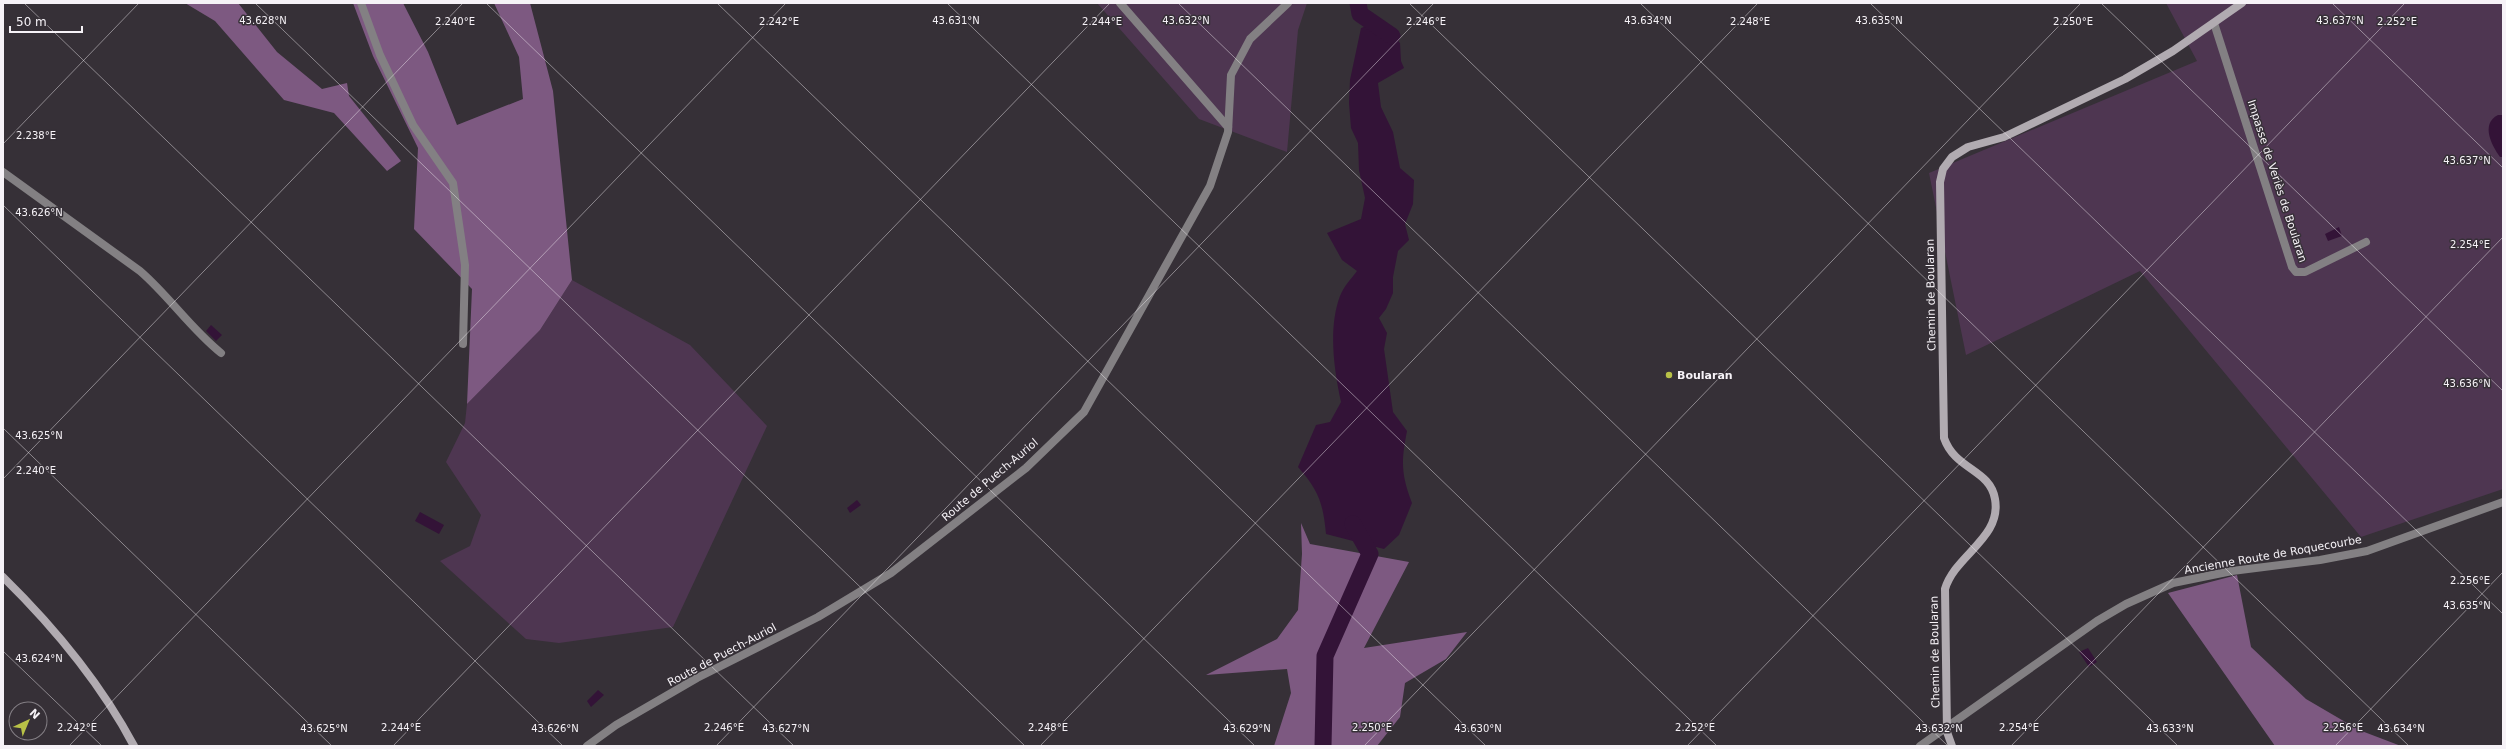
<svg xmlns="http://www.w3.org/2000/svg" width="2506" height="749" viewBox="0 0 2506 749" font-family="'DejaVu Sans',sans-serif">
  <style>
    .green { fill: #4e3651 }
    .forest { fill: #7d5981 }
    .water { fill: #331337 }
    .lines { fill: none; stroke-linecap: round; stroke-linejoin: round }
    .river { stroke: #331337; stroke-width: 17 }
    .street { stroke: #838083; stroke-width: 8 }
    .secondary { stroke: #b1abb1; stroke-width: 8 }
    .ticks { fill: none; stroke: #f6f2f7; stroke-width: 1; stroke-opacity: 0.45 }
    .poi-dot { fill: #b8c147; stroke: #363037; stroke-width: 1.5 }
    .labels { text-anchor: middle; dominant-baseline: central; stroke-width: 3; stroke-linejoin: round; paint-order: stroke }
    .street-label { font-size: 11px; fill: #f6f2f7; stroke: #363037 }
    .poi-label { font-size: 11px; font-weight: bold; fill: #f6f2f7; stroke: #363037; text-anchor: start }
    .ticks-label { font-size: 10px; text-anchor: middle; fill: #f6f2f7; stroke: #363037; stroke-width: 3; stroke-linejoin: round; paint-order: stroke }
  </style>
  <rect width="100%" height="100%" fill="#363037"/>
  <g class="green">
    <polygon points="1097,3 1307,3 1298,30 1287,152 1199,119"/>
    <polygon points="2166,3 2503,3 2503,489 2361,537 2140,271 1966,355 1929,173 2197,61"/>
    <polygon points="572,280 690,345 767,426 673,627 559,643 526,639 440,561 470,546 481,515 446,462 465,423 467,404 540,330"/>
  </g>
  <g class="forest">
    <polygon points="185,3 238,3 277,52 322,89 347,83 349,96 401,161 387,171 334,113 284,100 215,21"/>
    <polygon points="353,3 403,3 428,52 457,125 523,99 519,57 494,3 530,3 553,91 572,280 540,330 467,404 472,289 414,229 418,148 373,56"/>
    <polygon points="1301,523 1310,544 1409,562 1364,648 1467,632 1446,659 1405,683 1400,717 1377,746 1274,746 1291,693 1287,669 1206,675 1277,639 1298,610 1302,554"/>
    <polygon points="2237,575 2251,647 2306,699 2359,730 2401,746 2275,746 2168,593"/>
  </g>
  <g class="water">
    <path d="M1380,21L1400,43L1401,61L1404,68L1378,83L1381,107L1393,132L1400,168L1414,180L1413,204L1405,224L1409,240L1398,251L1393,277V293L1386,309L1379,318L1387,333L1384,349L1393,412L1407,431C1401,462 1401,474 1412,503L1399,535L1384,549L1326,534C1323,503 1319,491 1298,467L1316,425L1330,422L1341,402C1334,370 1328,328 1340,296C1344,286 1351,279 1357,271L1342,260L1327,233L1361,219L1365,198L1359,170L1358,143L1351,128L1349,103L1350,80L1361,28Z"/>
    <path d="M2498,115H2503V157H2500C2492,146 2480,124 2498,115Z"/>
    <polygon points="2339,227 2342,236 2328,241 2325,234"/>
    <polygon points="211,325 222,335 216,341 206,331"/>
    <polygon points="857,500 861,505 850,513 847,508"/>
    <polygon points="420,512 444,525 439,534 415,521"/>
    <polygon points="2088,648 2097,662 2089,667 2079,652"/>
    <polygon points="598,690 604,695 591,707 587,701"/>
  </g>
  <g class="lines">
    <g class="river">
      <polyline points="1358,3 1360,14 1392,36"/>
      <polyline points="1323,746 1325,656 1370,554 1353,524"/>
    </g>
    <g class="street">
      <polyline points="361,3 380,55 413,125 453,183 465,265 463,344"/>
      <polyline points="1120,3 1228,127"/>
      <polyline points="2214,23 2292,267 2296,272 2305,272 2366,242"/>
      <path d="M3,172L140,271C169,296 191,329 221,353"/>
      <polyline points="587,746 616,725 697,678 818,617 891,573 1026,468 1084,412 1210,186 1228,132 1231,75 1250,39 1288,3"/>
      <polyline points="1920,746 2097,621 2126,604 2173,583 2232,571 2320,560 2367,551 2503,502"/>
    </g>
    <g class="secondary">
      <path d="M3,577C55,628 100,682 134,746"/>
      <path d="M1952,746L1947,732L1945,589C1955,555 2002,538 1995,499C1990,469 1955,470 1944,438L1940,182L1943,169L1952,157L1968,147L2004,137L2125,79L2173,51L2242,3"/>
    </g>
  </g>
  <path class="ticks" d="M24,3L794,746M255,3L1025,746M486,3L1255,746M717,3L1486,746M947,3L1717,746M1178,3L1948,746M1409,3L2178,746M1640,3L2409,746M1870,3L2503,614M2101,3L2503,391M2332,3L2503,168M3,144L139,3M3,205L563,746M3,428L332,746M3,479L463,3M3,651L102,746M69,746L786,3M393,746L1110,3M716,746L1434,3M1040,746L1758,3M1364,746L2081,3M1687,746L2405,3M2011,746L2503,237M2335,746L2503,572"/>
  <circle class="poi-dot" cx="1669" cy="375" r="4"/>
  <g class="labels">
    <g class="street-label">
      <text transform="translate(2277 181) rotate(72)">Impasse de Veriès de Boularan</text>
      <text transform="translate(1931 295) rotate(-91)">Chemin de Boularan</text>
      <text transform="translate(990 480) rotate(-40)">Route de Puech-Auriol</text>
      <text transform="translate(2273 555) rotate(-10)">Ancienne Route de Roquecourbe</text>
      <text transform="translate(1935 652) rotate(-91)">Chemin de Boularan</text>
      <text transform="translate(722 655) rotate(-28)">Route de Puech-Auriol</text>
    </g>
    <g class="poi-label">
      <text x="1677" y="375">Boularan</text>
    </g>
  </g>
  <g class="ticks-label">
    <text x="263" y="24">43.628°N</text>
    <text x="956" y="24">43.631°N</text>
    <text x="1186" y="24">43.632°N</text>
    <text x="1648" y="24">43.634°N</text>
    <text x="1879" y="24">43.635°N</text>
    <text x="2340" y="24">43.637°N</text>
    <text x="455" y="25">2.240°E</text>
    <text x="779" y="25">2.242°E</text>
    <text x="1102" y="25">2.244°E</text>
    <text x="1426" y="25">2.246°E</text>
    <text x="1750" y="25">2.248°E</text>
    <text x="2073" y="25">2.250°E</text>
    <text x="2397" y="25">2.252°E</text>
    <text x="36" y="139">2.238°E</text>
    <text x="2467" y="164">43.637°N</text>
    <text x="39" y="216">43.626°N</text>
    <text x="2470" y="248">2.254°E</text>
    <text x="2467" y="387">43.636°N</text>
    <text x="39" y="439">43.625°N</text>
    <text x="36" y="474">2.240°E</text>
    <text x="2470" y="584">2.256°E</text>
    <text x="2467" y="609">43.635°N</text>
    <text x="39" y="662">43.624°N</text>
    <text x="77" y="731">2.242°E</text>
    <text x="401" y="731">2.244°E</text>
    <text x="724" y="731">2.246°E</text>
    <text x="1048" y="731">2.248°E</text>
    <text x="1372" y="731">2.250°E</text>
    <text x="1695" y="731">2.252°E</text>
    <text x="2019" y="731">2.254°E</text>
    <text x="2343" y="731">2.256°E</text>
    <text x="324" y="732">43.625°N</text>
    <text x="555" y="732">43.626°N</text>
    <text x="786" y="732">43.627°N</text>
    <text x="1247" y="732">43.629°N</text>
    <text x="1478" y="732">43.630°N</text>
    <text x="1939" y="732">43.632°N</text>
    <text x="2170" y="732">43.633°N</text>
    <text x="2401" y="732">43.634°N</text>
  </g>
  <rect width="2506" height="749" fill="none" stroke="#f6f2f7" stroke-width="8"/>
  <g transform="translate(28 721) rotate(44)"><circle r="19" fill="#363037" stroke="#837e84"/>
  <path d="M0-3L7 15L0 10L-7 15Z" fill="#b8c147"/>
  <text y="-6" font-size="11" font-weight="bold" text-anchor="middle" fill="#f6f2f7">N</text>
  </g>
  <path d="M10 26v6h72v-6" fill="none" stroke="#f6f2f7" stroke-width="2"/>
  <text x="16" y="26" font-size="12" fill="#f6f2f7" stroke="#363037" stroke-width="3" paint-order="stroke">50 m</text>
</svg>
